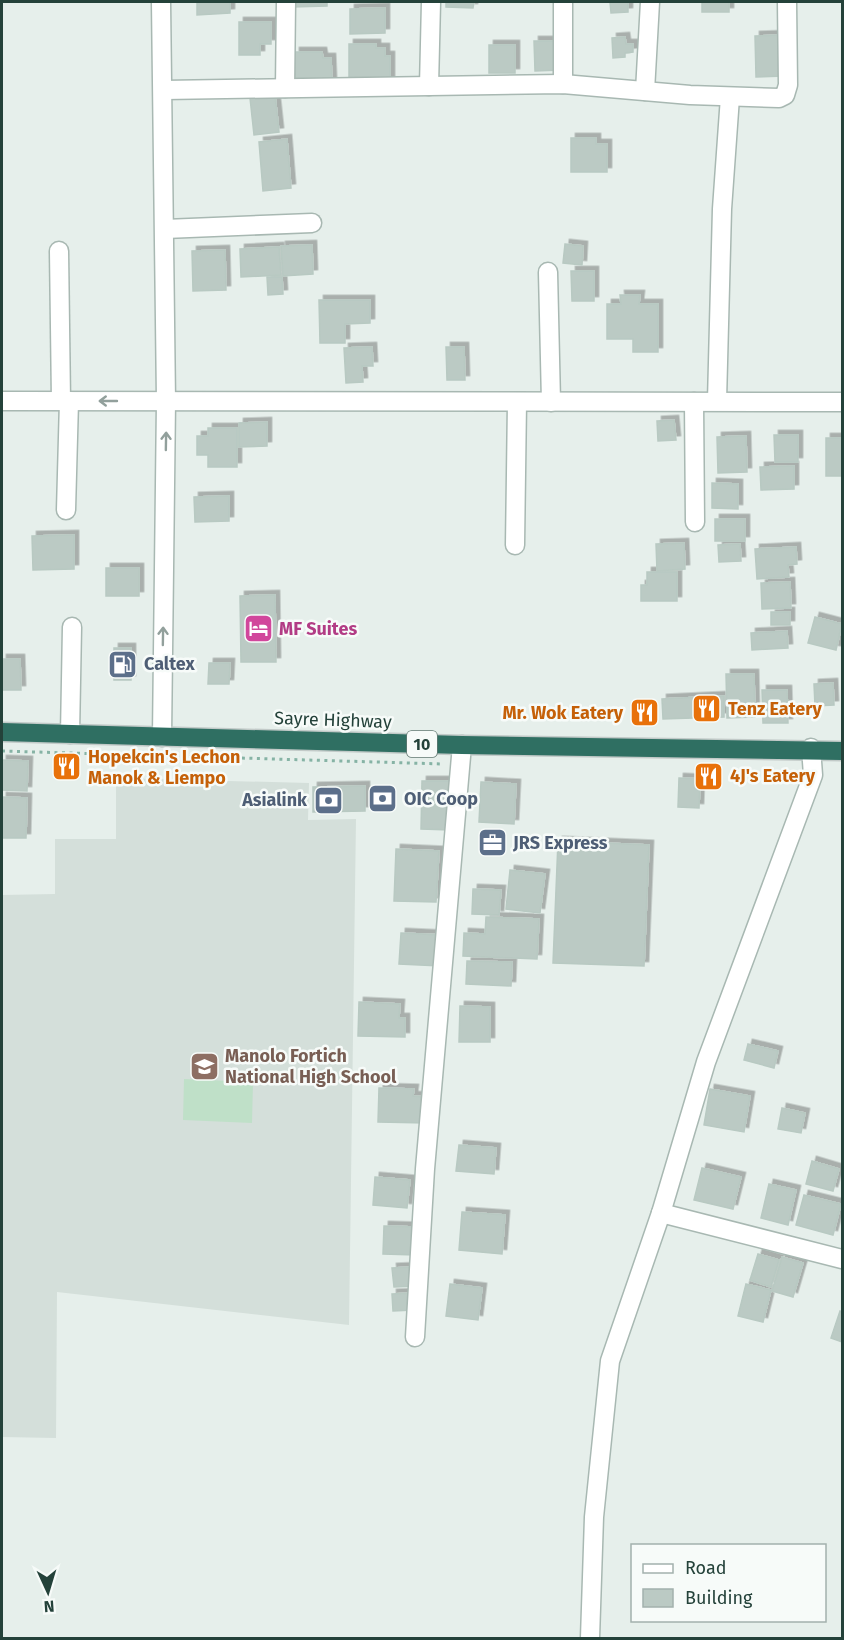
<svg xmlns="http://www.w3.org/2000/svg" width="844" height="1640" viewBox="0 0 844 1640" font-family="'Fira Sans',sans-serif">
  <style>
    .built { fill: #d4dfda }
    .green { fill: #bfe0c8 }
    .building { fill: #bbcac4; stroke: #b8c9c2; stroke-width: 1.5; filter: url(#shadow) }
    .lines { fill: none; stroke-linecap: round; stroke-linejoin: round }
    .minor-casing { stroke: #a8b8b2; stroke-width: 21 }
    .highway-casing { stroke: #c2cac8; stroke-width: 21 }
    .path { stroke: #86b3a5; stroke-width: 3; stroke-dasharray: 3 4.5; stroke-linecap: butt }
    .minor { stroke: #fff; stroke-width: 18 }
    .highway { stroke: #2f6f62; stroke-width: 18 }
    .oneway { stroke: #92a09c }
    .labels { text-anchor: middle; dominant-baseline: central; stroke-width: 5; stroke-linejoin: round; paint-order: stroke }
    .shield { fill: #f7fbf9; stroke: #637a73; stroke-width: 1.5 }
    .shield-label { font-size: 16px; font-weight: bold; fill: #24423a }
    .hotel-label { font-size: 18px; font-weight: bold; fill: #b23c85; stroke: #f7fbf9; text-anchor: start }
    .service-label { font-size: 18px; font-weight: bold; fill: #4e5e75; stroke: #f7fbf9; text-anchor: start }
    .food-label { font-size: 18px; font-weight: bold; fill: #c56008; stroke: #f7fbf9; text-anchor: start }
    .street-label { font-size: 18px; fill: #24423a; stroke: #f7fbf9 }
    .education-label { font-size: 18px; font-weight: bold; fill: #785e54; stroke: #f7fbf9; text-anchor: start }
  </style>
  <defs>
    <filter id="shadow"><feDropShadow dx="4.5" dy="-4.5" stdDeviation="0" flood-color="#0004"/></filter>
  </defs>
  <rect width="100%" height="100%" fill="#e6efeb"/>
  <polygon class="built" points="116,778 309,783 308,820 356,819 349,1325 57,1292 56,1438 2,1437 2,895 55,894 55,839 116,839"/>
  <polygon class="green" points="184,1079 253,1082 252,1123 183,1120"/>
  <g class="building">
    <polygon points="197,2 230,2 230,13 197,15"/>
    <polygon points="293,2 327,2 327,6 293,7"/>
    <polygon points="446,2 474,2 473,8 446,7"/>
    <polygon points="610,2 628,2 628,12 611,13"/>
    <rect x="702" y="2" width="27" height="10"/>
    <polygon points="385,8 385,33 350,34 350,9"/>
    <polygon points="239,22 271,22 271,44 260,44 260,55 239,55"/>
    <polygon points="782,35 784,76 756,77 755,36"/>
    <polygon points="625,37 626,44 633,44 633,52 625,53 625,57 613,58 612,38"/>
    <polygon points="534,41 556,41 561,70 535,71"/>
    <polygon points="349,44 376,44 376,48 385,48 385,56 390,56 390,81 349,81"/>
    <rect x="489" y="45" width="26" height="28"/>
    <polygon points="295,52 322,52 323,58 331,58 332,83 295,83"/>
    <polygon points="275,95 279,132 254,135 250,98"/>
    <polygon points="571,138 596,138 596,144 607,144 607,172 571,172"/>
    <polygon points="287,139 291,188 263,191 259,142"/>
    <polygon points="565,244 583,246 582,265 563,263"/>
    <polygon points="312,245 313,274 283,276 281,246"/>
    <polygon points="279,247 281,275 241,277 240,249"/>
    <polygon points="225,250 226,290 193,291 192,251"/>
    <polygon points="571,271 594,271 594,301 572,301"/>
    <polygon points="267,277 282,277 283,294 268,295"/>
    <polygon points="620,295 640,295 639,304 658,304 658,352 633,352 633,339 607,339 607,304 621,304"/>
    <polygon points="319,300 370,300 370,323 345,324 345,343 320,343"/>
    <polygon points="372,347 373,366 362,366 363,382 346,383 344,348"/>
    <polygon points="446,347 464,347 465,380 447,380"/>
    <polygon points="674,420 676,440 658,441 657,421"/>
    <polygon points="267,422 267,446 239,447 239,423"/>
    <polygon points="208,428 237,428 237,467 208,467 208,455 197,455 197,436 208,436"/>
    <polygon points="774,435 798,435 798,462 775,462"/>
    <polygon points="746,436 747,472 718,473 717,437"/>
    <rect x="826" y="438" width="16" height="38"/>
    <polygon points="794,466 794,489 761,490 760,467"/>
    <polygon points="712,483 738,484 738,509 712,508"/>
    <polygon points="229,496 229,521 195,522 194,497"/>
    <rect x="715" y="519" width="30" height="22"/>
    <polygon points="74,535 74,569 33,570 32,536"/>
    <polygon points="684,543 685,569 657,571 656,544"/>
    <polygon points="740,544 741,561 719,562 718,545"/>
    <polygon points="796,547 797,564 788,565 789,577 757,579 755,549"/>
    <rect x="106" y="568" width="33" height="28"/>
    <polygon points="647,572 677,572 677,601 641,601 641,585 647,585"/>
    <polygon points="790,582 791,608 762,609 761,583"/>
    <polygon points="275,595 276,662 241,662 240,596"/>
    <rect x="771" y="612" width="19" height="13"/>
    <polygon points="815,617 842,624 836,650 808,643"/>
    <polygon points="787,631 788,648 752,650 751,633"/>
    <rect x="114" y="648" width="17" height="32"/>
    <polygon points="2,659 20,659 21,690 2,690"/>
    <polygon points="209,663 230,663 229,684 208,684"/>
    <polygon points="726,674 754,674 755,717 727,718"/>
    <polygon points="833,683 834,705 815,706 814,684"/>
    <polygon points="762,690 787,690 788,723 763,723"/>
    <polygon points="724,696 724,717 663,719 662,699"/>
    <polygon points="2,760 28,761 27,791 2,790"/>
    <polygon points="679,778 700,779 699,808 678,807"/>
    <polygon points="422,781 450,781 449,830 421,829"/>
    <polygon points="481,782 516,784 514,824 479,822"/>
    <polygon points="365,786 365,811 313,812 313,787"/>
    <polygon points="2,797 27,798 26,838 2,838"/>
    <polygon points="558,841 649,845 644,966 553,963"/>
    <polygon points="396,849 439,851 436,902 394,901"/>
    <polygon points="510,870 545,874 540,913 506,909"/>
    <polygon points="473,889 501,890 499,915 472,914"/>
    <polygon points="486,917 539,919 537,959 463,956 464,933 485,934"/>
    <polygon points="401,933 442,935 440,966 399,964"/>
    <polygon points="467,961 512,962 511,986 466,984"/>
    <polygon points="359,1002 400,1004 399,1018 405,1018 405,1037 358,1036"/>
    <polygon points="460,1006 490,1007 490,1042 459,1042"/>
    <polygon points="748,1044 778,1051 774,1068 744,1060"/>
    <polygon points="379,1088 414,1089 413,1096 426,1097 426,1123 378,1122"/>
    <polygon points="710,1089 750,1096 744,1132 704,1125"/>
    <polygon points="782,1108 805,1113 801,1133 778,1129"/>
    <polygon points="459,1145 496,1148 494,1174 456,1171"/>
    <polygon points="812,1161 839,1169 833,1191 806,1184"/>
    <polygon points="702,1168 741,1177 733,1209 694,1200"/>
    <polygon points="375,1177 410,1180 407,1208 373,1205"/>
    <polygon points="769,1184 796,1190 788,1225 761,1218"/>
    <polygon points="804,1195 841,1204 833,1235 796,1225"/>
    <polygon points="462,1212 505,1215 502,1254 459,1250"/>
    <polygon points="384,1226 416,1227 415,1255 383,1254"/>
    <polygon points="758,1254 779,1260 771,1287 750,1280"/>
    <polygon points="782,1257 803,1263 793,1297 772,1291"/>
    <polygon points="415,1267 416,1286 394,1287 392,1268"/>
    <polygon points="450,1284 482,1288 478,1320 446,1316"/>
    <polygon points="746,1284 771,1290 763,1322 738,1316"/>
    <polygon points="413,1293 414,1310 393,1311 392,1294"/>
    <polygon points="840,1311 842,1312 842,1342 831,1338"/>
  </g>
  <g class="lines">
    <defs>
      <g id="minor">
        <polyline points="161,2 166,401 162,737"/>
        <polyline points="563,84 563,2"/>
        <polyline points="429,86 431,2"/>
        <polyline points="285,88 286,2"/>
        <polyline points="164,90 563,84 690,95 779,98 785,95 788,85 787,2"/>
        <polyline points="645,91 650,2"/>
        <polyline points="165,229 312,223"/>
        <polyline points="59,251 61,401"/>
        <polyline points="548,272 551,402"/>
        <polyline points="2,401 842,402"/>
        <polyline points="717,401 722,209 730,97"/>
        <polyline points="694,402 695,522"/>
        <polyline points="66,510 69,401"/>
        <polyline points="515,545 517,402"/>
        <polyline points="70,734 72,627"/>
        <polyline points="661,1213 842,1259"/>
        <polyline points="415,1337 425,1169 462,745"/>
        <polyline points="590,1638 594,1517 610,1361 661,1213 706,1062 813,775 811,748"/>
      </g>
      <polyline id="highway" points="2,732 462,745 842,751"/>
    </defs>
    <use href="#minor" class="minor-casing"/>
    <use href="#highway" class="highway-casing"/>
    <polyline class="path" points="2,751 444,764"/>
    <use href="#minor" class="minor"/>
    <use href="#highway" class="highway"/>
  </g>
  <defs><path id="oneway-shaft" d="M-6 0H5M1.5-3L5.5 0L1.5 3" fill="none" stroke-width="1.6" stroke-linecap="round" stroke-linejoin="round" transform="scale(1.5)"/></defs>
  <g class="oneway">
    <use href="#oneway-shaft" transform="translate(108 401) rotate(-180)"/>
    <use href="#oneway-shaft" transform="translate(166 441) rotate(-89)"/>
    <use href="#oneway-shaft" transform="translate(163 636) rotate(-89)"/>
  </g>
  <defs>
    <symbol id="hotel-square" viewBox="-11 -11 22 22"><rect x="-9" y="-9" width="18" height="18" rx="4" fill="#d1479c" stroke="#f7fbf9"/><path d="M-6-4.5h1.5V1H6V5H4.5V3h-9V5H-6ZM-4 0a1.8 1.8 0 1 1 3.6 0ZM.5 0V-2.5h3Q6-2.5 6 0Z" fill="#fff"/></symbol>
    <symbol id="fuel-square" viewBox="-11 -11 22 22"><rect x="-9" y="-9" width="18" height="18" rx="4" fill="#5c6f8a" stroke="#f7fbf9"/><path d="M-5.5-6h7V0h2V4h1.3V-2.5L3-4.5l.8-.8L6-3V5H2.5V1h-1V6h-7ZM-4.2-4.7v3.2H.2V-4.7Z" fill="#fff"/></symbol>
    <symbol id="restaurant-square" viewBox="-11 -11 22 22"><rect x="-9" y="-9" width="18" height="18" rx="4" fill="#e8710a" stroke="#f7fbf9"/><path d="M-5-6h1v4h1v-4h1v4h1v-4h1v5L-1.5 .5V6h-2V.5L-5-1ZM5-6V6H3V1.5H1.5Q1.5-4 5-6Z" fill="#fff"/></symbol>
    <symbol id="bank-square" viewBox="-11 -11 22 22"><rect x="-9" y="-9" width="18" height="18" rx="4" fill="#5c6f8a" stroke="#f7fbf9"/><path d="M-6-4H6V4H-6ZM0-2.3a2.3 2.3 0 1 0 0 4.6a2.3 2.3 0 1 0 0-4.6Z" fill="#fff"/></symbol>
    <symbol id="office-square" viewBox="-11 -11 22 22"><rect x="-9" y="-9" width="18" height="18" rx="4" fill="#5c6f8a" stroke="#f7fbf9"/><path d="M-6-3h4V-5.5h4V-3h4V5H-6ZM-1-4.5V-3h2v-1.5ZM-6 0V1H6V0Z" fill="#fff"/></symbol>
    <symbol id="school-square" viewBox="-11 -11 22 22"><rect x="-9" y="-9" width="18" height="18" rx="4" fill="#8d6e63" stroke="#f7fbf9"/><path d="M0-5L7-2L0 1L-7-2ZM-4 1L0 2.5L4 1V4Q0 6-4 4Z" fill="#fff"/></symbol>
  </defs>
  <g fill-rule="evenodd">
    <use href="#hotel-square" x="242" y="612" width="33" height="33"/>
    <use href="#fuel-square" x="106" y="648" width="33" height="33"/>
    <use href="#restaurant-square" x="690" y="692" width="33" height="33"/>
    <use href="#restaurant-square" x="628" y="696" width="33" height="33"/>
    <use href="#restaurant-square" x="50" y="750" width="33" height="33"/>
    <use href="#restaurant-square" x="692" y="760" width="33" height="33"/>
    <use href="#bank-square" x="366" y="782" width="33" height="33"/>
    <use href="#bank-square" x="312" y="784" width="33" height="33"/>
    <use href="#office-square" x="476" y="826" width="33" height="33"/>
    <use href="#school-square" x="188" y="1050" width="33" height="33"/>
  </g>
  <g class="labels">
    <rect class="shield" x="407" y="731" width="30" height="26" rx="4.5"/>
    <g class="shield-label">
      <text x="422" y="744">10</text>
    </g>
    <g class="hotel-label">
      <text x="279" y="629">MF Suites</text>
    </g>
    <g class="service-label">
      <text x="144" y="664">Caltex</text>
      <text x="404" y="799">OIC Coop</text>
      <text x="307" y="800" text-anchor="end">Asialink</text>
      <text x="513" y="843">JRS Express</text>
    </g>
    <g class="food-label">
      <text x="728" y="709">Tenz Eatery</text>
      <text x="623" y="713" text-anchor="end">Mr. Wok Eatery</text>
      <text x="88" y="757">Hopekcin's Lechon<tspan x="88" dy="21">Manok &amp; Liempo</tspan></text>
      <text x="730" y="776">4J's Eatery</text>
    </g>
    <g class="street-label">
      <text transform="translate(333 720) rotate(2)">Sayre Highway</text>
    </g>
    <g class="education-label">
      <text x="225" y="1056">Manolo Fortich<tspan x="225" dy="21">National High School</tspan></text>
    </g>
  </g>
  <rect width="844" height="1640" fill="none" stroke="#24423a" stroke-width="6"/>
  <rect x="631" y="1544" width="195" height="78" fill="#f7fbf9" stroke="#a3b1ad" stroke-width="1.5"/>
  <rect x="643" y="1564" width="30" height="9" fill="#ffffff" stroke="#a3b1ad" stroke-width="1.5"/>
  <text x="685" y="1574" font-size="18" fill="#24423a">Road</text>
  <rect x="643" y="1589" width="30" height="18" fill="#bbcac4" stroke="#a3b1ad" stroke-width="1.5"/>
  <text x="685" y="1604" font-size="18" fill="#24423a">Building</text>
  <g transform="translate(48 1592) rotate(176)" stroke="#f7fbf9" stroke-width="4.5" paint-order="stroke">
  <path d="M0-4.5L10 22L0 15L-10 22Z" fill="#24423a"/>
  <text y="-9" font-size="16" font-weight="bold" text-anchor="middle" fill="#24423a">N</text>
  </g>
</svg>
